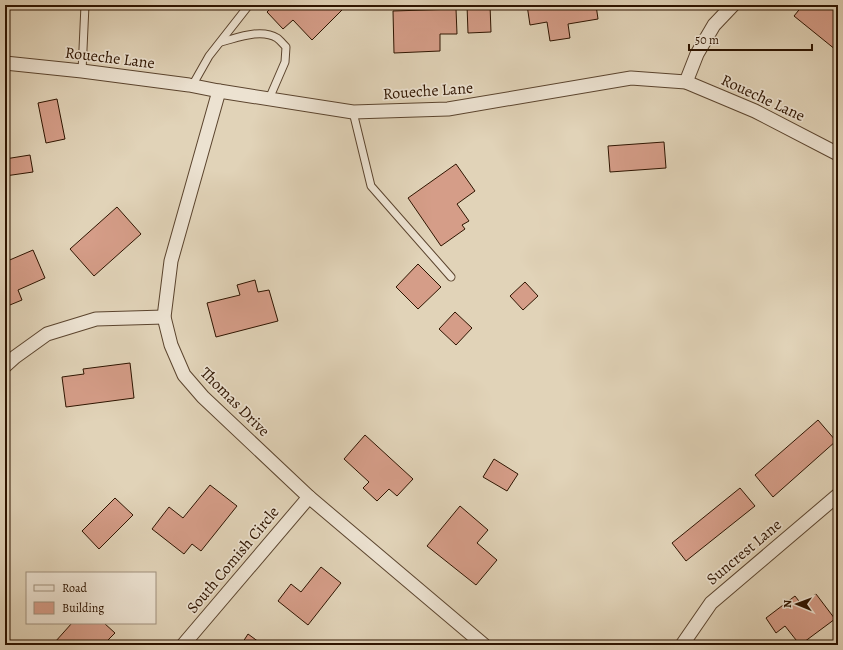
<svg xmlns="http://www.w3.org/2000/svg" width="843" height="650" viewBox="0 0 843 650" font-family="Alegreya,serif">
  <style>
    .building { fill: #d59d88; stroke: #2e1400 }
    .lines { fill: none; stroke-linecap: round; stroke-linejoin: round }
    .service-casing { stroke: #5b442e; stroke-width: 9 }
    .minor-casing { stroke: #5b442e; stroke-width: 15 }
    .service { stroke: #ece2d1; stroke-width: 7 }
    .minor { stroke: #ece2d1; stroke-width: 13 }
    .labels { text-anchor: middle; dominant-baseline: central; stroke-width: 3.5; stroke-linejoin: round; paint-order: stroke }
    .street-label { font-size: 16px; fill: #2e1400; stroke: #ece2d1 }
  </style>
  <rect width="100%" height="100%" fill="#e1d3b8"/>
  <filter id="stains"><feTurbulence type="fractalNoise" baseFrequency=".005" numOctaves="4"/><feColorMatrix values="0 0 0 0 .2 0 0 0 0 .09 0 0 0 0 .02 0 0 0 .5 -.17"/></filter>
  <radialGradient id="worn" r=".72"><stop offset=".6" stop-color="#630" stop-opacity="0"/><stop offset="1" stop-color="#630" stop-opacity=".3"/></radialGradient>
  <g class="building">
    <polygon points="274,5 320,5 321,6 322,5 343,5 345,7 312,40 293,20 283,29 267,12"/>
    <polygon points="467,5 490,5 491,32 468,33"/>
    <polygon points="527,5 596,5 598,19 568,24 570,38 550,41 547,22 530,25"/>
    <polygon points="803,5 838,5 838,47 836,50 794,16"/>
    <polygon points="456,9 457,34 440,34 440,51 394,53 393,11"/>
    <polygon points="57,99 65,139 46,143 38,103"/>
    <polygon points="664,142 666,168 610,172 608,146"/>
    <polygon points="30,155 33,172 5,176 5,159"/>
    <polygon points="456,164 475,191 457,204 469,221 462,225 465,229 441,246 408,198"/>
    <polygon points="117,207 141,234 94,276 70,249"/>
    <polygon points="33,250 45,278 18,290 22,300 5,307 5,262"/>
    <polygon points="418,264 441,287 418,309 396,287"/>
    <polygon points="255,280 258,292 269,290 278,321 216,337 207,303 240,295 237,285"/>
    <polygon points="525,282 538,296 523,310 510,296"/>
    <polygon points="455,312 472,328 456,345 439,329"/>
    <polygon points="130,363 134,398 66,407 62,377 84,374 83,369"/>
    <polygon points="818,420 836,441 773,497 755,475"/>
    <polygon points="365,435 413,479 397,496 389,489 377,501 363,488 369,482 344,459"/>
    <polygon points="494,459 518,474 507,491 483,477"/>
    <polygon points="210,485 237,506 201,551 192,544 184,554 152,529 169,507 183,518"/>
    <polygon points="740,488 755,506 686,561 672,543"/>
    <polygon points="115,498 133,515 99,549 82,531"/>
    <polygon points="460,506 488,530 477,543 497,560 476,585 427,546"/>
    <polygon points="321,567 341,583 308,625 278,601 291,584 301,592"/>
    <polygon points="816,594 835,619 800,645 785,626 776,633 766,618 795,596 802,605"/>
    <polygon points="72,623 104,623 115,633 103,645 59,645 55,642"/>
    <polygon points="248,634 263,645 241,645"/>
  </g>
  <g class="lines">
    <defs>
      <g id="service">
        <path d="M221,42C237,38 261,28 277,38C280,40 283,44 286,47L285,62L269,99"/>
        <polyline points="82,71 85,5"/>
        <polyline points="192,86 209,56 249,5"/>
        <polyline points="353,112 371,186 451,277"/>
      </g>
      <g id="minor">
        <polyline points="5,63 82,71 189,85 219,91 353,112 448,109 631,78 686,82 755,111 838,154"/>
        <polyline points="686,82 697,54 714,25 733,5"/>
        <polyline points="219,91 171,261 164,317 171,345 184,375 203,397 309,497 484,645"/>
        <polyline points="5,366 15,357 47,334 96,319 164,317"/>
        <polyline points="183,645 309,497"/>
        <polyline points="682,645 711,603 838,495"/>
      </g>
    </defs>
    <use href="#service" class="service-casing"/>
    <use href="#minor" class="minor-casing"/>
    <use href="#service" class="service"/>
    <use href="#minor" class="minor"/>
  </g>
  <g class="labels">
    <g class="street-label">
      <text transform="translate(110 58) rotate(7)">Roueche Lane</text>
      <text transform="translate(428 91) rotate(-4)">Roueche Lane</text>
      <text transform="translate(763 98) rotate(25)">Roueche Lane</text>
      <text transform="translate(235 402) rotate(45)">Thomas Drive</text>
      <text transform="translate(744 552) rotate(-40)">Suncrest Lane</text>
      <text transform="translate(233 560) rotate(-50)">South Comish Circle</text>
    </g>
  </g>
  <rect width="843" height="650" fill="none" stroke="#e1d3b8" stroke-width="20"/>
  <rect x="6" y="6" width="831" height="638" fill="none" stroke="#2e1400" stroke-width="2"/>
  <rect x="10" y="10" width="823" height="630" fill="none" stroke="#2e1400"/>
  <rect x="26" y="572" width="130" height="52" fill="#ece2d1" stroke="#a0907d"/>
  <rect x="34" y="585" width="20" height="6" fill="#ece2d1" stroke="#a0907d"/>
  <text x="62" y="592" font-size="12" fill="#2e1400">Road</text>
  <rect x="34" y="602" width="20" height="12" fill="#d59d88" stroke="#a0907d"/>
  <text x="62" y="612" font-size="12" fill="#2e1400">Building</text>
  <g transform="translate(797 604) rotate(271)" stroke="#ece2d1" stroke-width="3" paint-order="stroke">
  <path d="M0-3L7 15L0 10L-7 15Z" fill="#2e1400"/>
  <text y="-6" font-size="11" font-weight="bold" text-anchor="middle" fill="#2e1400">N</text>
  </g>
  <path d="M689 44v6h123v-6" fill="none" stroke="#2e1400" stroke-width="2"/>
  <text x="695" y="44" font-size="12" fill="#2e1400" stroke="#ece2d1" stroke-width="3" paint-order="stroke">50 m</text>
  <rect width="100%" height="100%" filter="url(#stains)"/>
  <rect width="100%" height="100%" fill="url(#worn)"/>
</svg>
